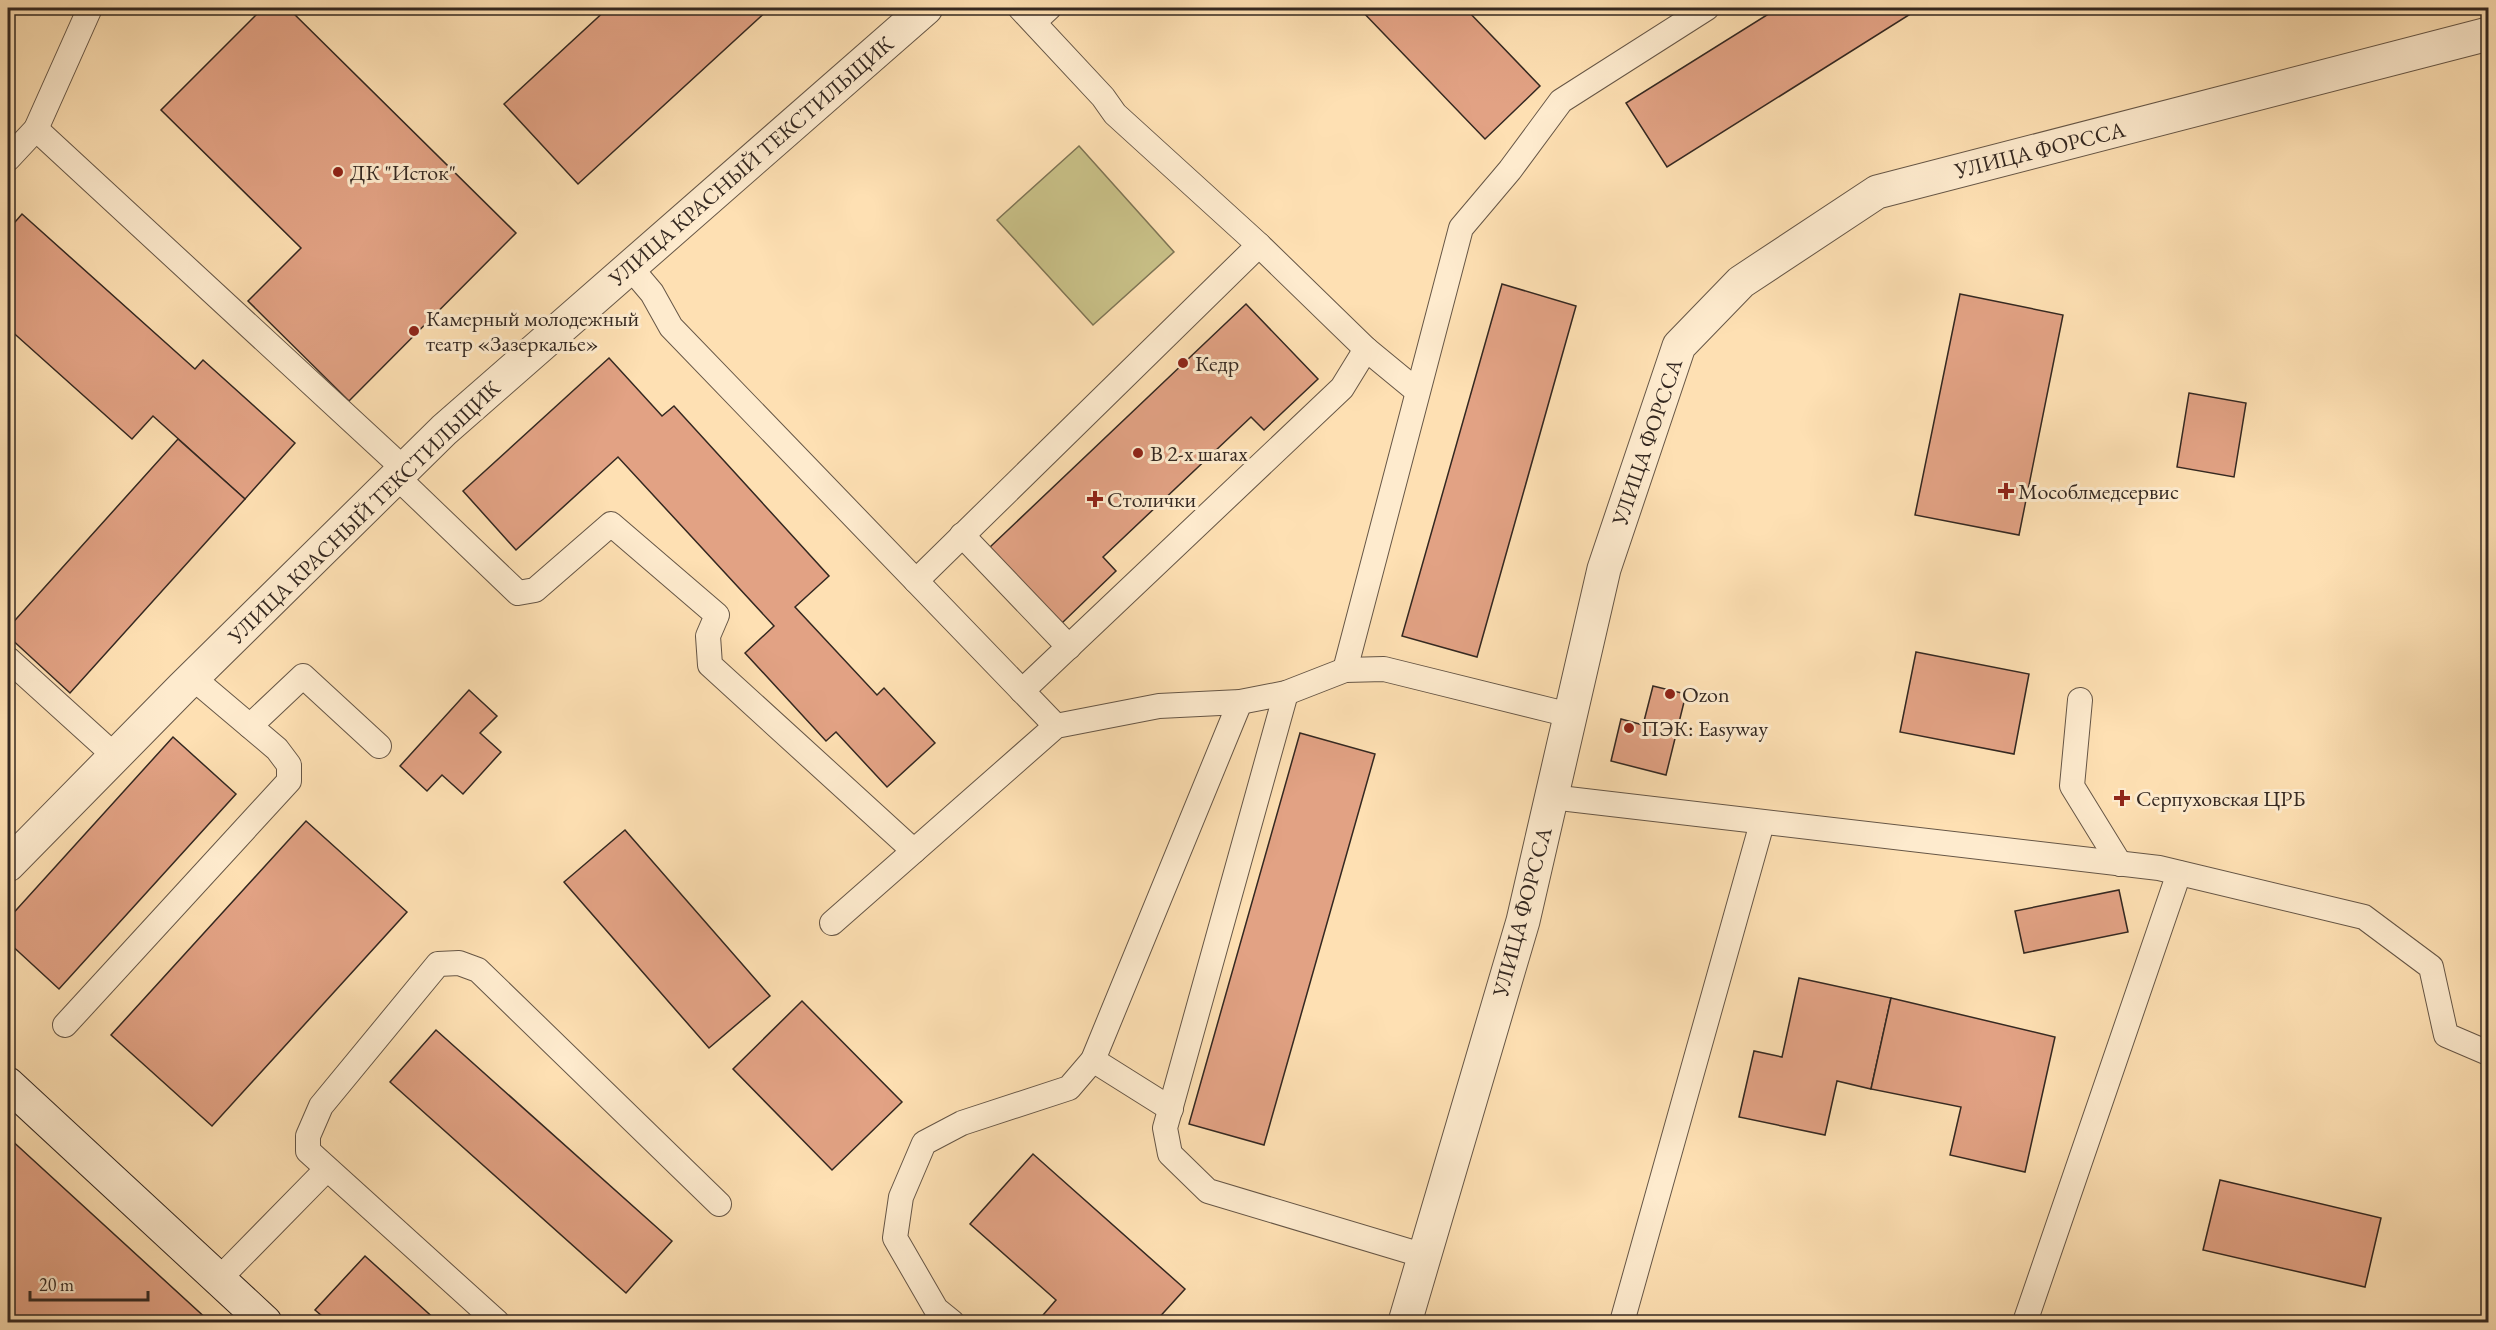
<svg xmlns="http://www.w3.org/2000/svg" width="2496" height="1330" viewBox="0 0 2496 1330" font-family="'EB Garamond',serif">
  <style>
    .green { fill: #c8c087; stroke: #7e7454; stroke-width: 1.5 }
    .building { fill: #e2a284; stroke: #342821; stroke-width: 1.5 }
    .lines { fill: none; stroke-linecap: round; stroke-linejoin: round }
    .service-casing { stroke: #665646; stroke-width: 26 }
    .minor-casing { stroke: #665646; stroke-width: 35 }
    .tertiary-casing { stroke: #665646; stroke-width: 35 }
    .secondary-casing { stroke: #342821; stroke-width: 35 }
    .service { stroke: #feebce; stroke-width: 24 }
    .minor { stroke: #feebce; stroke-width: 33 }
    .tertiary { stroke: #feebce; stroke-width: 33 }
    .secondary { stroke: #feebce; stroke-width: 33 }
    .poi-dot { fill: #8f2418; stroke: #feebce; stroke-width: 2 }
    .labels { text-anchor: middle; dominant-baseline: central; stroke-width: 6; stroke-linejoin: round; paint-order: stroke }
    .street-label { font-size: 22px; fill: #342821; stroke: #feebce }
    .poi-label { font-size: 22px; fill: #342821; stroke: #feebce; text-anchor: start }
  </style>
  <rect width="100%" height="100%" fill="#fee0b3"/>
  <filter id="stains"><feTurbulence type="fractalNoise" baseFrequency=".00333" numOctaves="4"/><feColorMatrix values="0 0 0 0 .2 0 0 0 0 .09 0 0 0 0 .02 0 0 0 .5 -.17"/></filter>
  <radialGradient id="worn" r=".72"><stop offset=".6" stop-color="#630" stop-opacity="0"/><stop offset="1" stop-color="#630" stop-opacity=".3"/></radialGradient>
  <polygon class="green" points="1079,146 1174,252 1093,325 997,220"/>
  <g class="building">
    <polygon points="263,8 288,8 516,233 349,401 248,301 301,248 161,110"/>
    <polygon points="608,8 770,8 578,184 504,104"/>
    <polygon points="1359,8 1465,8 1540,86 1485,139"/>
    <polygon points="1778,8 1920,8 1667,167 1626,103"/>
    <polygon points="22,214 195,369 203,360 295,443 245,499 153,416 132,439 8,328 8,230"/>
    <polygon points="1502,284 1576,306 1477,657 1402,636"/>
    <polygon points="1960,294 2063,315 2019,535 1915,515"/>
    <polygon points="1246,304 1318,379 1264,430 1251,417 1103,557 1116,571 1062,623 989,548"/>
    <polygon points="609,358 662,416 674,406 829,576 795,607 877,695 884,688 935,743 887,787 836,732 826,741 745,653 774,626 618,457 516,550 463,491"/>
    <polygon points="2189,393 2246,403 2234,477 2177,467"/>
    <polygon points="178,439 245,499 70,693 8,636 8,628"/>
    <polygon points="1916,652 2029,674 2014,754 1900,732"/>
    <polygon points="1653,686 1686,694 1666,775 1611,761 1621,719 1643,725"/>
    <polygon points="469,690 497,716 480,733 501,752 463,794 442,775 427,791 400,766"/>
    <polygon points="1300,733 1375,754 1264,1145 1189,1124"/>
    <polygon points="173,737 236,794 59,989 8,942 8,919"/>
    <polygon points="306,821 407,912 212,1126 111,1035"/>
    <polygon points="625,830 770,996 709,1048 564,882"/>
    <polygon points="2119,890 2128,932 2024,953 2015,911"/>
    <polygon points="1799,978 1891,998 1871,1089 1837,1081 1825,1135 1739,1117 1754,1051 1782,1057"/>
    <polygon points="1891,998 2055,1037 2025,1172 1950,1155 1961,1107 1871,1089"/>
    <polygon points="802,1001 902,1102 832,1170 733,1069"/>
    <polygon points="436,1030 672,1241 626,1293 390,1082"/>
    <polygon points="8,1137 210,1322 8,1322"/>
    <polygon points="1033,1154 1185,1289 1155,1322 1037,1322 1056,1300 970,1224"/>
    <polygon points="2220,1180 2381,1218 2365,1287 2203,1250"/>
    <polygon points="365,1256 438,1322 329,1322 315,1310"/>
  </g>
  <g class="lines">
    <defs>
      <g id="service">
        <polyline points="1020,8 1103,97 1115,114 1259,245 1366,349 1417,391"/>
        <polyline points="1034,22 1049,8"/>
        <polyline points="36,129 404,469"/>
        <polyline points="8,159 36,129 90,8"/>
        <polyline points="630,267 652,293 671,327 1056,726"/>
        <polyline points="397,477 518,593 535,590 611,524 717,615 708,636 710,665 914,851"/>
        <polyline points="962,535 1069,647"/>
        <polyline points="916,581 1259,245"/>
        <polyline points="8,659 115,756"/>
        <polyline points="1345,670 1461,228 1510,170 1561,101 1707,8"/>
        <polyline points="1022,691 1342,388 1366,349"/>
        <polyline points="1286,693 1165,1128 1170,1154 1208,1191 1425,1256"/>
        <polyline points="2080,700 2072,786 2120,864"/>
        <polyline points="250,726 303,676 379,746"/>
        <polyline points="1551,797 2159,868 2364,917 2431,967 2446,1035 2488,1053"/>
        <polyline points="832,923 1056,726 1159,706 1240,702 1286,693 1345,670 1384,669 1570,715"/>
        <polyline points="65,1025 289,781 289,765 277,749 193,678"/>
        <polyline points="1093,1060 1171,1109"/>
        <polyline points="218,1280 327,1169"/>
        <polyline points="497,1322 308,1151 308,1136 321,1106 438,964 459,963 478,970 719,1204"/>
        <polyline points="952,1322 936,1309 895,1238 901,1197 924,1143 962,1123 1069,1088 1093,1060 1240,702"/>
        <polyline points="1622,1322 1762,823"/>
        <polyline points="2025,1322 2179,873"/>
      </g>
      <polyline id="minor" points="1405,1322 1523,921 1604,569 1679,346 1741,282 1877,192 2488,34"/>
      <polyline id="tertiary" points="8,865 182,688 444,430 926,8"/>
      <polyline id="secondary" points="8,1084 265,1322"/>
    </defs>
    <use href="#service" class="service-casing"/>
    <use href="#minor" class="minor-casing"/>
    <use href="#tertiary" class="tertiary-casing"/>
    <use href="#secondary" class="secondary-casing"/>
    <use href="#service" class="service"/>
    <use href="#minor" class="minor"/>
    <use href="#tertiary" class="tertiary"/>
    <use href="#secondary" class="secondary"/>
  </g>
  <g class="poi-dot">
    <circle cx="338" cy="172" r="6"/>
    <circle cx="414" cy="331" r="6"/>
    <circle cx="1183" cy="363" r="6"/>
    <circle cx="1138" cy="453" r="6"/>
    <path d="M2003 482h6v6h6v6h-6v6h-6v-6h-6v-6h6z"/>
    <path d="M1092 490h6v6h6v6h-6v6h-6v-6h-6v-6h6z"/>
    <circle cx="1670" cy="694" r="6"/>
    <circle cx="1629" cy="728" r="6"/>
    <path d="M2119 789h6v6h6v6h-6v6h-6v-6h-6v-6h6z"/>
  </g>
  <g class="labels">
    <g class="street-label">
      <text transform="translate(2040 150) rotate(-14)">УЛИЦА ФОРССА</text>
      <text transform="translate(751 161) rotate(-41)">УЛИЦА КРАСНЫЙ ТЕКСТИЛЬЩИК</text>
      <text transform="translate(1647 442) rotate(-71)">УЛИЦА ФОРССА</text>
      <text transform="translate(364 512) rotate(-44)">УЛИЦА КРАСНЫЙ ТЕКСТИЛЬЩИК</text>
      <text transform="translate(1522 912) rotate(-75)">УЛИЦА ФОРССА</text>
    </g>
    <g class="poi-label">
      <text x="350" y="172">ДК "Исток"</text>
      <text x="426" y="318">Камерный молодежный<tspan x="426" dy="25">театр «Зазеркалье»</tspan></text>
      <text x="1195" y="363">Кедр</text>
      <text x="1150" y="453">В 2-х шагах</text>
      <text x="2018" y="491">Мособлмедсервис</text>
      <text x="1107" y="499">Столички</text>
      <text x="1682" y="694">Ozon</text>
      <text x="1641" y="728">ПЭК: Easyway</text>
      <text x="2136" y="798">Серпуховская ЦРБ</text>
    </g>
  </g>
  <rect width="2496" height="1330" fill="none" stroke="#fee0b3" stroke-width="30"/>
  <rect x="9" y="9" width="2478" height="1312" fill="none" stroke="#342821" stroke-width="3"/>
  <rect x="15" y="15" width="2466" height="1300" fill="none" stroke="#342821" stroke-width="1.5"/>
  <path d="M30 1291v9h118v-9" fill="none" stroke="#342821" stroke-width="3"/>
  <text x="39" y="1291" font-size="18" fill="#342821" stroke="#feebce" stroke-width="4.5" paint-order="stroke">20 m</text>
  <rect width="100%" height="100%" filter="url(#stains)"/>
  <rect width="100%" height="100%" fill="url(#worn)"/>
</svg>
